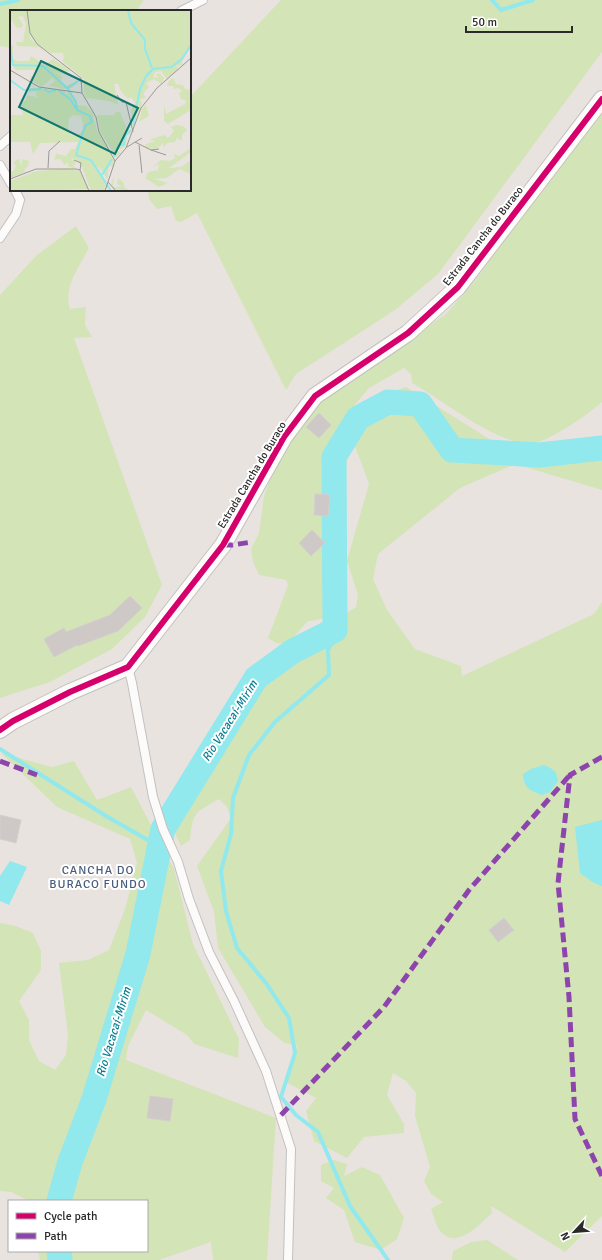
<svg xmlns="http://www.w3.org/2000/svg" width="602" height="1260" viewBox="0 0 602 1260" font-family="Signika,sans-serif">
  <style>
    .green { fill: #d3e4b7 }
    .water { fill: #91e8ed }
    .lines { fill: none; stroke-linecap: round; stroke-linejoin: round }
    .stream { stroke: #91e8ed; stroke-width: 4 }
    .river { stroke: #91e8ed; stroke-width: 25 }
    .building { fill: #cec9c7; stroke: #d4cfcc }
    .service-casing { stroke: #c2c1c1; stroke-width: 10 }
    .minor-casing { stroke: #c2c1c1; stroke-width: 18 }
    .service { stroke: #fcfbfa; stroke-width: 8 }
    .minor { stroke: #fcfbfa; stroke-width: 16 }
    .quiet { stroke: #8e44ad; stroke-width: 5; stroke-dasharray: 10 5; stroke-linecap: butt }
    .cycleway-casing { stroke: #fff; stroke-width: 8 }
    .cycleway { stroke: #d6006c; stroke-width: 6 }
    .labels { text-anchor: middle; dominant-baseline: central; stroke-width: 4; stroke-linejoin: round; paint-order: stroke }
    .street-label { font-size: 11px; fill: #2a2a2a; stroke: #fff }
    .water-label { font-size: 12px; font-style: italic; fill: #0a7e91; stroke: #fff }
    .neighbourhood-label { font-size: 12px; letter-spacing: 1px; fill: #495d7c; stroke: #fff }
    .inset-river { fill: none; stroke: #91e8ed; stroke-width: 2 }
    .inset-road { fill: none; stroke: #9d9997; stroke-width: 1 }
    .view { fill: #0f766e; fill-opacity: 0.15; stroke: #0f766e; stroke-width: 2 }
    .inset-edge { fill: none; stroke: #2a2a2a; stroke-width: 2 }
  </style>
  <rect width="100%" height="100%" fill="#e9e3e0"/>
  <g class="green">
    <polygon points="0,0 144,0 136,11 11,11 11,48 0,46"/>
    <polygon points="281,0 602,0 602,52 439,273 395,310 296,374 286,390 197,213 181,222 176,221 171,206 157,209 149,199 148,190 190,190 190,97"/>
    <path d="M602,105V402C589,414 551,440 534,443C500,448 442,399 412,383L411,374L404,368L369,388L353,407L344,449L347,464L339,488L344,512L340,565L347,595C344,613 324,620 308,621L289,642C281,646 275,643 268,638L288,585L286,580L259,575L253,562L251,549L259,533L264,496L274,469L288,443L314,408L334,387L445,315L475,281Z"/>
    <path d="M76,226L89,248C79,267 63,287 70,309L86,307L85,325L92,337L74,338L162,585L145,617L112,649L50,682L0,698V295L37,255Z"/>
    <path d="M406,387L499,445L543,449L583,441L602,443V490L515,464L460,488L378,554L373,579L387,610L415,649L461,666L462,676L594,614L602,602V1216L565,1252L491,1206L492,1213C480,1224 458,1249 442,1233C436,1228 434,1216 431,1209L443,1202L431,1194L424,1181L430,1167L415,1116L416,1093L406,1081L393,1073L387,1095L404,1124V1133L364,1137L347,1158L314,1141L306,1111L316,1098L284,1081L297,1046L283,1042L265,1027L218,948L214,912L197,866L231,818L227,807L219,799C195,813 193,811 190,840L181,846L171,825L225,727L283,652L356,607L358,595L347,561L369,484L355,446L362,422L385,394Z"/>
    <polygon points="1,753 52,767 74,761 97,800 131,787 174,869 193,944 239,1039 238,1058 194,1044 187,1035 146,1010 128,1046 126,1060 276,1118 267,1260 213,1260 211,1242 159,1260 40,1260 38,1251 147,1251 147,1201 29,1201 11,1192 0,1191 0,923 16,926 33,933 41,951 41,970 19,1001 29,1020 29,1040 39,1061 55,1070 66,1055 68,1035 59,963 88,960 109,950 125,909 137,863 130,839 57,807"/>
    <polygon points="334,1160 347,1164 344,1176 362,1167 380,1175 404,1218 397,1239 381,1250 355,1242 344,1210 326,1198 334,1188 321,1181 321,1165"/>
    <polygon points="487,1240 518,1260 452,1260 453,1251 471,1242"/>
  </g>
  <g class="water">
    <path d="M544,765C553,769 557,771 558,781L550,792L542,795C530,791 523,787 523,774L531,769Z"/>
    <polygon points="602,820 602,886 594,883 580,873 575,827"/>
    <polygon points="10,861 27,867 9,905 0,901 0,876"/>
  </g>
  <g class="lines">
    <g class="stream">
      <polyline points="492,0 501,10 533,0"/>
      <polyline points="0,4 18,0"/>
      <polyline points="335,630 333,641 328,650 329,675 275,722 249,755 233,798 231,834 221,871 226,911 237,948 266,983 289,1018 295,1053 281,1097 296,1115 318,1132 350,1206 388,1260"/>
      <polyline points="0,749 106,816 160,847"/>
    </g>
    <g class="river">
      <polyline points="59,1201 70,1162 94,1099 138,954 163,829 256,678 293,651 335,630 334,457 358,418 388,402 420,404 452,450 540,455 602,448"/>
      <polyline points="59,1251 60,1260"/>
    </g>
  </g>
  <g class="building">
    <polygon points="319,413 331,425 319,438 306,427"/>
    <polygon points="315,494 330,495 328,516 314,515"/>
    <polygon points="312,530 325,543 311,556 299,543"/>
    <polygon points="130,596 142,608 118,631 78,646 77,645 54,657 44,639 64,628 66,632 110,615"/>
    <polygon points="0,815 21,820 16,843 0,839"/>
    <polygon points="504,918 514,930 498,942 489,930"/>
    <polygon points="150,1096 173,1099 170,1121 147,1118"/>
  </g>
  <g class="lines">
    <defs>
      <g id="service">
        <polyline points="181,11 203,0"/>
        <polyline points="0,146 11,136"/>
        <polyline points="0,165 11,184"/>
        <polyline points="0,238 16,214 20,200 15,190"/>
        <polyline points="128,667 132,683 153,797 163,829 178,862 189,899 209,952 234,1001 266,1071 291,1149 288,1260"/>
      </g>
      <polyline id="minor" points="0,730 13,721 70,692 128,667 223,545 284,437 315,396 408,333 458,287 602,99"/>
    </defs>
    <use href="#service" class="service-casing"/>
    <use href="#minor" class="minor-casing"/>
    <use href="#service" class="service"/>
    <use href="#minor" class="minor"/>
    <g class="quiet">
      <polyline points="223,545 232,545 252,542"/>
      <polyline points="602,757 570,775 558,883 569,997 575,1119 602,1176"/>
      <polyline points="0,761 37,775"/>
      <polyline points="281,1115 384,1007 469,890 570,775"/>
    </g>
    <defs>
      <polyline id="cycleway" points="0,730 13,721 70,692 128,667 223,545 284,437 315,396 408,333 458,287 602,99"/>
    </defs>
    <use href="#cycleway" class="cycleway-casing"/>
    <use href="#cycleway" class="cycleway"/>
  </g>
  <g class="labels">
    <g class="street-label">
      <text transform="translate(483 236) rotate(-52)">Estrada Cancha do Buraco</text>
      <text transform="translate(252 475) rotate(-59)">Estrada Cancha do Buraco</text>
    </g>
    <g class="water-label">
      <text transform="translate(230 721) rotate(-58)">Rio Vacacaí-Mirim</text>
      <text transform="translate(114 1032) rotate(-73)">Rio Vacacaí-Mirim</text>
    </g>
    <g class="neighbourhood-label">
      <text x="98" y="870">CANCHA DO<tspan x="98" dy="14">BURACO FUNDO</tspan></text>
    </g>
  </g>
  <g transform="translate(10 10)">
    <rect width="181" height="181" fill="#e9e3e0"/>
    <path d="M0,0H20V3V0H181V40H178L171,50L173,55L165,56L169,58L157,69L151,61L145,62L143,67L148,68L146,64L149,63L154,68L151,74L144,69L136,73L139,77L133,83L136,88L130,89L132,94L123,121L121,100L125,93L121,87L118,89L111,81L108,74H104L108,95L99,91L77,88L74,82V69L52,51L54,48L53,43H41L27,34L19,23L21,29L37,45L28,37L7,36L6,32H13L16,14L13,6L8,7L13,15L11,18L6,17L2,10L0,13ZM0,33L3,37L2,48L6,51H19L21,46L35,55L43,49L60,60L55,65L44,62L52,66L51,71L56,76L70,70L62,78L55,79L38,76L45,71L42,68L32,77L20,70L21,66L25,67V60H6L2,55ZM163,68L166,74L173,75L175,79L179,80L181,75V100L158,114L154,111V95L156,104L175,94L176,91L171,89L169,83L172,81L168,78L164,79L163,76H157L158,72L145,82ZM19,78L54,80L57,85L58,80L67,95L76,96L83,103L87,120L104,151L103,157L100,156L98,160V171L93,162L86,155L97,173L94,181H81L72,157L66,149L60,148L65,151L66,154L63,155L66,158L58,157V152L55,155L50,149L44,150L46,144L56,146L61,139H65L68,132L30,133L23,144L20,132H0V105H13L11,94L16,90L17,85L31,88L26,86V81L19,83ZM63,105L71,106L73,115V120L67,126L61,125L58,120L59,108ZM136,95L139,106L129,112L132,99ZM106,102H110L117,119L122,120L120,125L117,123L116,136L108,140L110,143L113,141L106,147L90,121L87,105H104ZM166,115L173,116L177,120L172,125V131L167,128L165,132L157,133L154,138L153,133L147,139L135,138L136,134L145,131L140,130L141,129L154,125L158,128L164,121L161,117ZM181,138V142L159,158L171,157L181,150V164L169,159L157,168L144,169L158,173L149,177L135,168L138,162L148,160L149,154L142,157L151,150L160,151L165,148L164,144L169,146ZM12,149L19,151L18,156L14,160L16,162L0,168V160L3,162L6,156L3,152L9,149L12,157ZM55,159L70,161L78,179L0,181V171L27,161ZM104,166L103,177H111L107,174L108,168L113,172L115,178L121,181L104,179L101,174Z" fill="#d3e4b7" fill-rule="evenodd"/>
    <path class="inset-river" d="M118,0L121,13L135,30V39L142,58M0,37L3,55L33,56L58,79L66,92L67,100L80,106L82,112L76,115L73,122L66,145L81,150L101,181M0,70L14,80L32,79M57,78L70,70M34,79L39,82L46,80M49,81L60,89L67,100M123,115L130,79L136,66L143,59L161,57L172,49L181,35M104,147L108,136L114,134L115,126L121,120M92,165L102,149"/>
    <path class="inset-road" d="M17,0L20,23L27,34L71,68L72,83L86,107L89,122L105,151M0,60L29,77L72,83M107,85L112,92H116L123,122M125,132L141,140L149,139M129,135L132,163M117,137L132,128M141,140L156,145M64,150L71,153L70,160M38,158L39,141L50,131M0,169L26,159H66L70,160L79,181M98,172L106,181M95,181L105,151L116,138L131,98L147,78L181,48"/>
    <path class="view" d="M31,51L128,98L105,144L9,97Z"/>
    <rect width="181" height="181" class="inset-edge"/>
  </g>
  <rect x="8" y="1200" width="140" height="52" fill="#ffffff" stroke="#aaaaaa"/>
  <rect x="16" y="1213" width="20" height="6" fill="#d6006c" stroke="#aaaaaa"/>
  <text x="44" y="1220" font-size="12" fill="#2a2a2a">Cycle path</text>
  <rect x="16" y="1233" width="20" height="6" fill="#8e44ad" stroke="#aaaaaa"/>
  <text x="44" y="1240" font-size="12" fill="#2a2a2a">Path</text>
  <g transform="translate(574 1232) rotate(244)" stroke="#ffffff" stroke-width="3" paint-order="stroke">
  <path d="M0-3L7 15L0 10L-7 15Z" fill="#2a2a2a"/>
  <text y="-6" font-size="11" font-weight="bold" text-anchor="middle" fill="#2a2a2a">N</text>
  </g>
  <path d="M466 26v6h106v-6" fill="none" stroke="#2a2a2a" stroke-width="2"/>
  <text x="472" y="26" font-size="12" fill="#2a2a2a" stroke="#ffffff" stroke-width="3" paint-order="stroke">50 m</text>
</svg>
